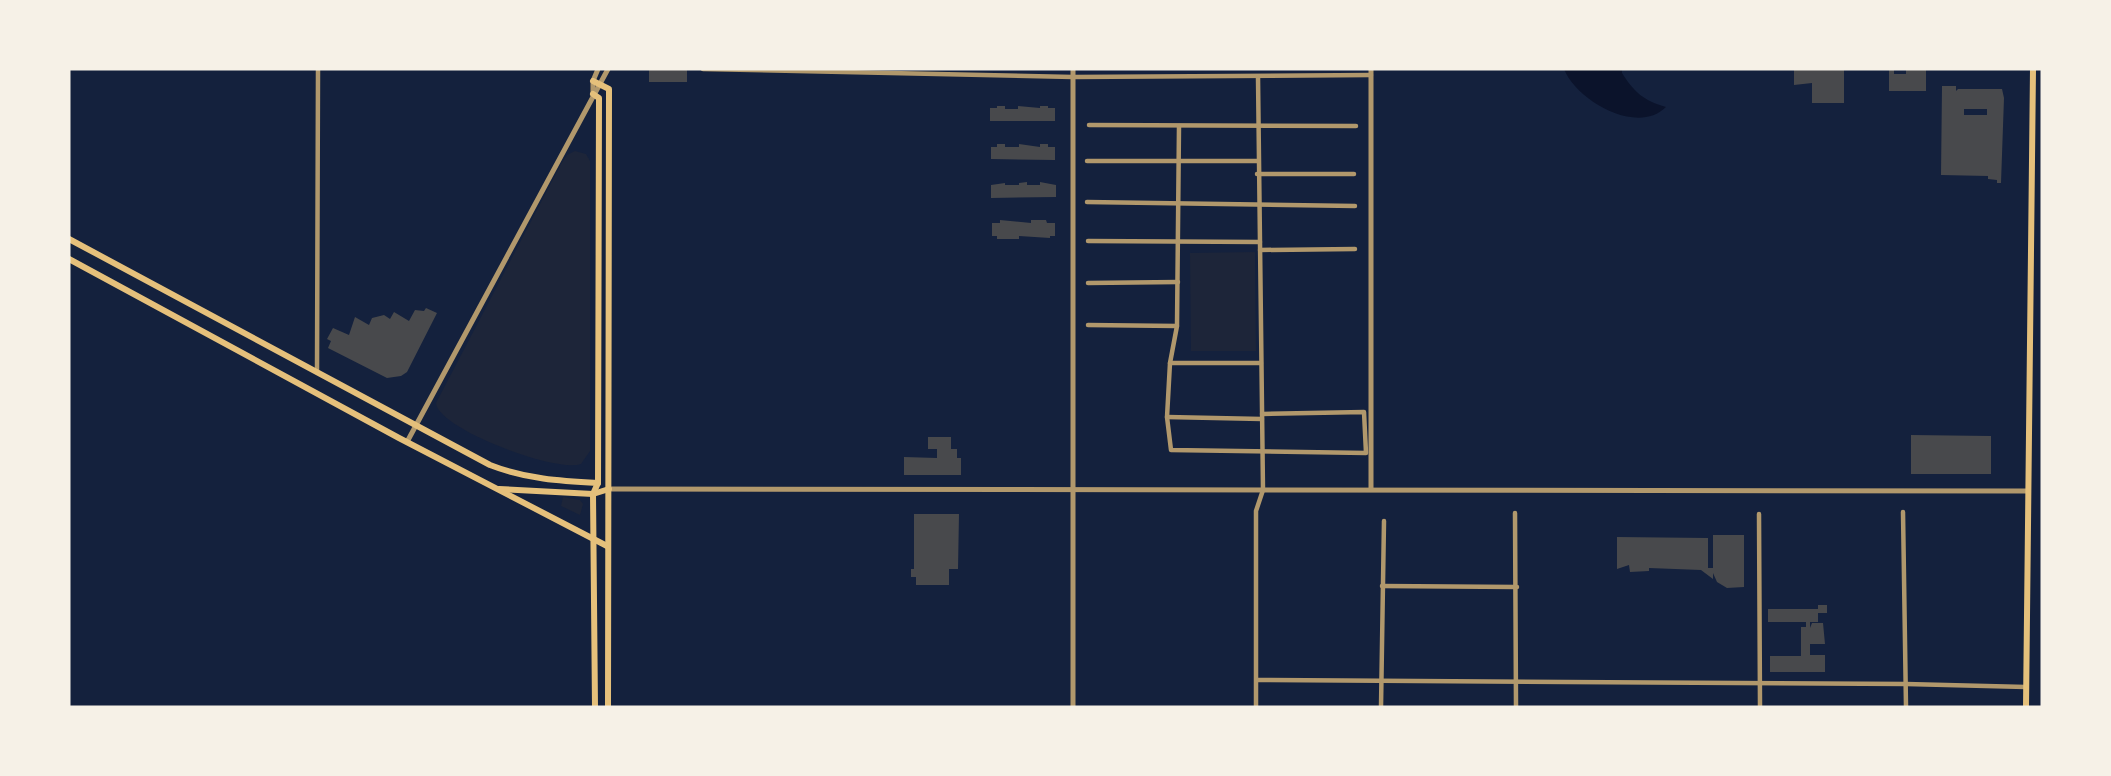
<svg xmlns="http://www.w3.org/2000/svg" width="2111" height="776" viewBox="0 0 2111 776" font-family="Overpass,sans-serif">
  <style>
    .green { fill: #1d2539 }
    .water { fill: #0b132b }
    .building { fill: #48494c; fill-rule: evenodd }
    .lines { fill: none; stroke-linecap: round; stroke-linejoin: round }
    .minor { stroke: #b1986c; stroke-width: 4.5 }
    .tertiary { stroke: #b1986c; stroke-width: 5 }
    .secondary { stroke: #e5c07b; stroke-width: 6 }
  </style>
  <rect width="100%" height="100%" fill="#14213d"/>
  <g class="green">
    <path d="M575,151L586,154L590,161V451L581,464C555,473 437,428 436,403L561,164L567,155Z"/>
    <polygon points="1255,252 1256,351 1191,351 1190,253"/>
    <polygon points="563,497 580,500 583,504 580,515 561,506"/>
  </g>
  <path class="water" d="M1564,69H1622V73C1634,92 1644,101 1666,107C1637,136 1576,100 1564,69Z"/>
  <g class="building">
    <rect x="649" y="69" width="38" height="13"/>
    <polygon points="1794,69 1844,69 1844,103 1812,103 1812,83 1794,85"/>
    <polygon points="1889,69 1894,69 1894,74 1906,74 1906,69 1926,69 1926,91 1889,91"/>
    <path d="M1942,86H1956V91L1958,89H2002L2004,98L2001,183H1997V180L1988,179V176L1941,175ZM1964,109H1987V115H1964Z"/>
    <polygon points="997,106 1005,106 1005,109 1018,109 1018,106 1040,108 1040,106 1048,106 1048,108 1055,108 1055,121 990,121 990,108 997,108"/>
    <polygon points="997,144 1005,144 1005,147 1019,147 1019,144 1040,147 1040,144 1048,144 1048,147 1055,147 1055,160 991,159 991,147 997,147"/>
    <polygon points="1027,182 1027,185 1040,185 1040,182 1056,185 1056,197 991,198 991,185 1005,183 1005,185 1019,185 1019,183"/>
    <polygon points="1000,220 1031,223 1031,220 1046,220 1047,223 1055,223 1055,236 1050,236 1050,238 1019,236 1019,239 997,239 997,236 992,236 992,223 1000,223"/>
    <polygon points="426,308 437,313 407,372 401,376 387,378 328,348 331,341 327,339 333,328 349,335 355,317 369,325 372,318 384,315 390,319 394,312 409,321 415,310 424,311"/>
    <polygon points="1911,435 1991,436 1991,474 1911,474"/>
    <polygon points="928,437 951,437 951,449 957,449 957,458 961,458 961,475 904,475 904,457 937,458 937,449 928,449"/>
    <polygon points="914,514 959,514 958,569 949,569 949,585 916,585 916,577 911,577 911,569 914,569"/>
    <polygon points="1713,535 1744,535 1744,587 1727,588 1717,582 1713,573 1713,579 1701,570 1649,568 1649,571 1630,572 1629,565 1617,569 1617,537 1708,538 1708,568 1713,568"/>
    <polygon points="1818,605 1827,605 1827,613 1818,613 1818,622 1810,622 1810,628 1812,623 1823,623 1825,644 1810,644 1810,655 1825,655 1825,672 1770,672 1770,656 1801,656 1801,627 1806,627 1806,622 1768,622 1768,609 1818,609"/>
  </g>
  <g class="lines">
    <g class="minor">
      <polyline points="703,69 1073,77 1371,75"/>
      <polyline points="1089,125 1356,126"/>
      <polyline points="1087,161 1257,161"/>
      <polyline points="1257,174 1354,174"/>
      <polyline points="1087,202 1355,206"/>
      <polyline points="1088,241 1260,242"/>
      <polyline points="1260,250 1355,249"/>
      <polyline points="1088,283 1178,282"/>
      <polyline points="1088,325 1177,326"/>
      <polyline points="1170,363 1177,326 1179,126"/>
      <polyline points="1261,363 1170,363 1167,417 1171,450 1366,453 1364,412 1262,414"/>
      <polyline points="317,372 318,69"/>
      <polyline points="1167,417 1262,419"/>
      <polyline points="1903,512 1906,707"/>
      <polyline points="1515,513 1516,707"/>
      <polyline points="1759,514 1760,707"/>
      <polyline points="1382,586 1517,587"/>
      <polyline points="1257,680 1906,684 2026,687"/>
      <polyline points="1256,707 1256,511 1263,490 1258,77"/>
      <polyline points="1381,707 1384,521"/>
    </g>
    <g class="tertiary">
      <polyline points="1371,69 1371,489"/>
      <polyline points="593,93 593,81 598,69"/>
      <polyline points="407,442 608,69"/>
      <polyline points="609,489 2028,491"/>
      <polyline points="1073,707 1073,69"/>
    </g>
    <g class="secondary">
      <polyline points="593,81 609,89 608,707"/>
      <polyline points="593,94 599,98 598,483 593,494 595,707"/>
      <path d="M69,239L490,465C526,479 560,481 598,483"/>
      <polyline points="69,259 399,438 607,546"/>
      <polyline points="499,489 593,494 609,489"/>
      <polyline points="2026,707 2033,69"/>
    </g>
  </g>
  <rect width="2111" height="776" fill="none" stroke="#f6f1e7" stroke-width="141"/>
</svg>
